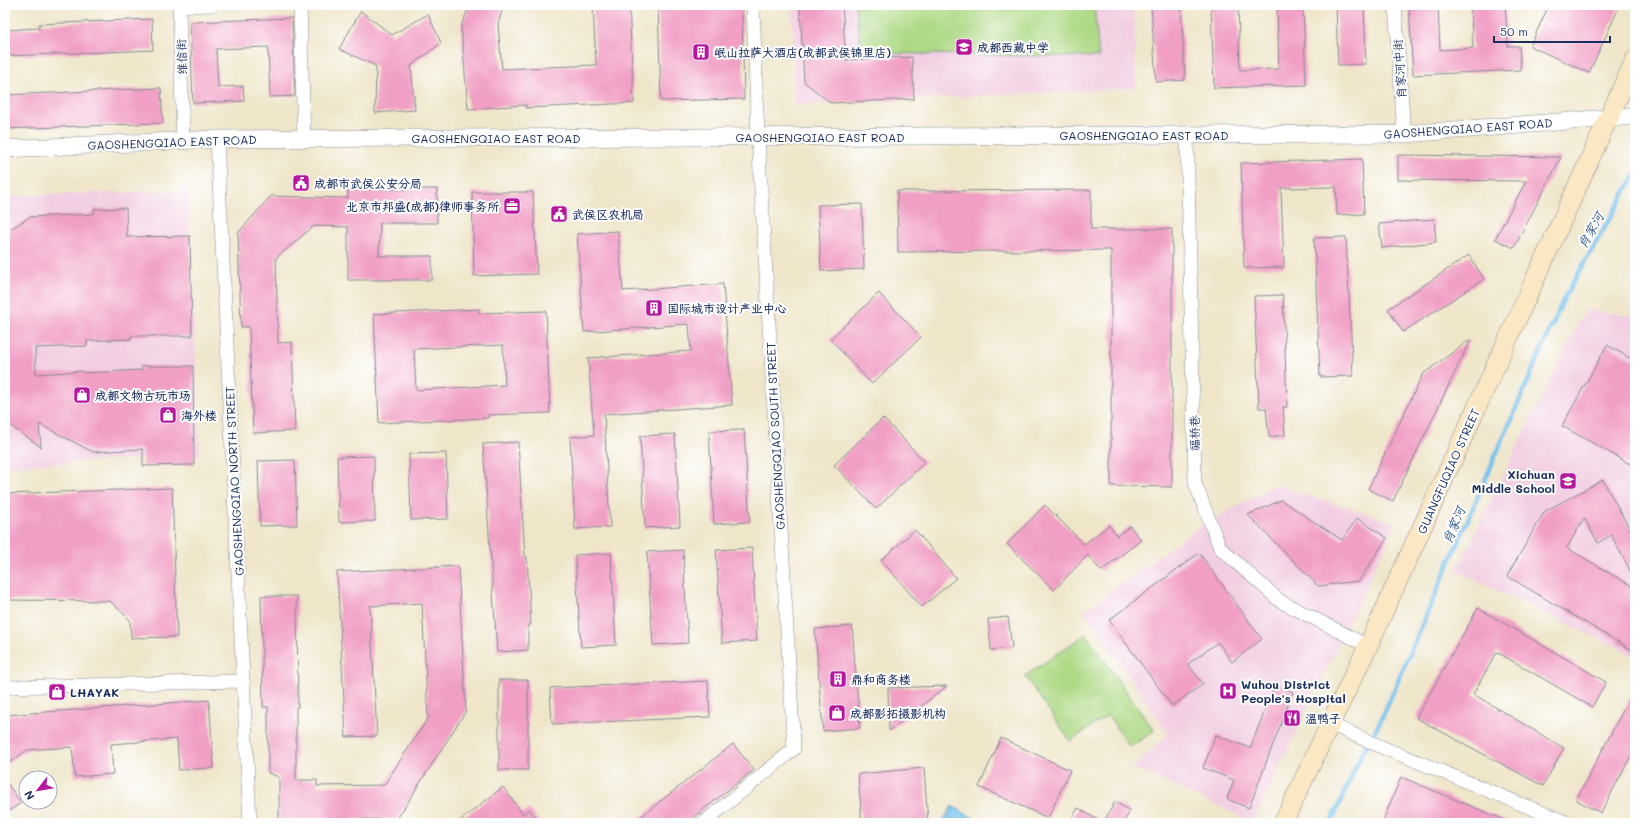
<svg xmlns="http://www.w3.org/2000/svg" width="1640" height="828" viewBox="0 0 1640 828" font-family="Mali,'LXGW WenKai TC',sans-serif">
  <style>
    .built { fill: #f2cfe2 }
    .green { fill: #aed985; stroke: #648472 }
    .water { fill: #73c0ed; stroke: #4778a6 }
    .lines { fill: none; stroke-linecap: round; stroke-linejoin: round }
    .stream { stroke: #73c0ed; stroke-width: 4.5 }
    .building { fill: #f19fc5; fill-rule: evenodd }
    .minor-casing { stroke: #858a94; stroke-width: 14 }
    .tertiary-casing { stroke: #858a94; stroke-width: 18 }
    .secondary-casing { stroke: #858a94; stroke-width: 20 }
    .minor { stroke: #fff; stroke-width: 13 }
    .tertiary { stroke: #fff; stroke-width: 17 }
    .secondary { stroke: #fae7c3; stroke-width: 19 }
    .labels { text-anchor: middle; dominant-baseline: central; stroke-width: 4; stroke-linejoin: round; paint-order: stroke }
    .poi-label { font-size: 12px; font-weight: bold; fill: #1b2f5e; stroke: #fff; text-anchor: start }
    .street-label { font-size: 12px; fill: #1b2f5e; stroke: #fff }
    .water-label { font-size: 13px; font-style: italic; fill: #355a89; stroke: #fff }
  </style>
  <rect width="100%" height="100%" fill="#fff"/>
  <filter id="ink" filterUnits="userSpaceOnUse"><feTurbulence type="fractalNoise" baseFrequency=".025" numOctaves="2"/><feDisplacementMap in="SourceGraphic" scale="8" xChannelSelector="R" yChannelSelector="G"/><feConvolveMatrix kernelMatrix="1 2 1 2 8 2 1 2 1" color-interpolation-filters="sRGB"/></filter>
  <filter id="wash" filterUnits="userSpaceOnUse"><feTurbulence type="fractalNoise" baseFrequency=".012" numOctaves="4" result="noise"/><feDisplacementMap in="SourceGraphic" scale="16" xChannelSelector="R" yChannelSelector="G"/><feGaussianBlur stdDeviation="0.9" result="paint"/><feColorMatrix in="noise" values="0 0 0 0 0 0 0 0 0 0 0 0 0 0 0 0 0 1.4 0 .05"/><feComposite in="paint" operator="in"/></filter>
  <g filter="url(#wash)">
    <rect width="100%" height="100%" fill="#efe6ca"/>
    <g class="built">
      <polygon points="792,5 1134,5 1136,88 795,105"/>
      <polygon points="188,190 200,455 5,466 5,196"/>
      <polygon points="1585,310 1635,316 1635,657 1615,646 1456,571"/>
      <polygon points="1276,485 1396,523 1253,822 1134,768 1168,733 1084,611 1199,527"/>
    </g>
    <g class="green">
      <polygon points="855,5 1094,5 1099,57 862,53"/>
      <polygon points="1086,634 1154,731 1130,747 1108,715 1070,741 1025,676"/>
    </g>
    <polygon class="water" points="952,806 982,823 942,823"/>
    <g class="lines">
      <polyline class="stream" points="1331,823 1361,755 1381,720 1564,298 1635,175"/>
    </g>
    <g id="blocks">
      <g class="building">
        <polygon points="470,5 504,5 498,24 502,69 596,65 593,5 629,5 634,103 526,108 526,105 468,109 461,26"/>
        <polygon points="658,5 742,5 744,99 661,101"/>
        <polygon points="800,5 842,5 846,60 912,57 914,99 831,103 804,82"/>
        <polygon points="1151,5 1181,5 1185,80 1156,82"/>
        <polygon points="1211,5 1238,5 1240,70 1279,69 1277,5 1303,5 1306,85 1214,88"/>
        <polygon points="1336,5 1364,5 1366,64 1338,65"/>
        <polygon points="1409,5 1438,5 1440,50 1473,48 1470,5 1505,5 1508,46 1519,46 1521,70 1413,75"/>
        <polygon points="1549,5 1620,5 1589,73 1530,46"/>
        <polygon points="361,11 392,35 428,14 441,43 411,66 415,110 375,113 376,66 339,49"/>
        <polygon points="292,18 295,96 270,97 268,47 216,49 218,87 243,86 244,101 193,103 190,22"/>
        <polygon points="152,19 153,50 5,56 5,30 39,28 39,24"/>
        <polygon points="161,88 163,123 5,129 5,95"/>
        <polygon points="1398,155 1561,157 1514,248 1495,239 1526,181 1398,180"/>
        <polygon points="1362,159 1364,214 1337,215 1336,187 1281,188 1284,267 1244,268 1241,163"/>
        <polygon points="348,189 437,189 437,223 380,223 379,256 432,256 432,280 348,280 348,227 314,226 276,258 278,343 292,342 295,431 253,433 249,327 241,327 238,233 271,196 348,198"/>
        <polygon points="1091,190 1091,229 1172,229 1172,487 1111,486 1111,250 898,252 897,191"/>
        <polygon points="472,192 533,192 537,274 474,276"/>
        <polygon points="862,204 864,269 821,271 818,205"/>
        <polygon points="126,208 127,237 190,236 192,336 131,336 131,339 87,341 87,346 35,348 36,374 83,371 84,373 142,370 141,366 193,366 194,465 143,466 143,449 93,452 39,424 41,447 7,423 5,232 30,217 94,214 94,209"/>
        <polygon points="1434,219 1436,242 1382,248 1379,224"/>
        <polygon points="618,231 623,291 723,284 732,405 604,414 610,527 575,529 570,437 594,435 588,358 691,351 689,324 584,332 577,234"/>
        <polygon points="1346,237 1353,376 1320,377 1314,238"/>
        <polygon points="1469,255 1484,279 1403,332 1388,309"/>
        <polygon points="879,293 921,337 872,384 830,339"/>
        <polygon points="1283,295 1287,407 1283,407 1285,435 1269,437 1266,408 1259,408 1254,296"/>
        <path d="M479,309V313L546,311L550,413L488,415V418L379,423L374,314ZM503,345L505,385L416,390L414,349Z"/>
        <polygon points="1471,339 1393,501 1368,489 1423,374"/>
        <polygon points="1607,345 1635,361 1635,455 1630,464 1562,426"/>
        <polygon points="883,418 925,462 876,509 834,465"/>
        <polygon points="744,430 750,522 714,524 709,431"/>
        <polygon points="675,434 680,526 645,528 640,436"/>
        <polygon points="518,442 525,557 527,557 531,625 528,625 528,650 497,652 483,444"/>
        <polygon points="446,453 448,519 411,520 409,454"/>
        <polygon points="374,456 375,521 339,522 337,457"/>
        <polygon points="295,460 297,525 260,526 258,461"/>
        <polygon points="1603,480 1635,539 1635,580 1611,535 1598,543 1584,518 1567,548 1635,588 1635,652 1507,576 1545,511"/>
        <polygon points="172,488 177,637 131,638 130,620 110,601 5,600 5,494"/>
        <polygon points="1281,500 1342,540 1357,518 1387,538 1359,581 1318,586 1248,515"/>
        <polygon points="1045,505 1084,544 1109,525 1117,536 1130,526 1141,540 1101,571 1088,555 1054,590 1007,544"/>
        <polygon points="915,530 956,578 922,607 881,560"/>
        <polygon points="752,548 757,641 722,643 716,550"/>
        <polygon points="683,550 688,643 653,645 647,552"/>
        <polygon points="611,553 616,645 581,647 575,555"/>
        <polygon points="1199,553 1262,639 1232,662 1218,642 1188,664 1203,684 1172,706 1109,620"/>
        <polygon points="458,566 466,711 397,819 317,820 317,823 279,823 279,777 268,773 268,707 263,707 261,596 297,596 298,707 296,707 296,780 317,780 317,786 384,785 428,718 422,603 370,606 377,736 346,737 337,572"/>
        <polygon points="1478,608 1606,682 1592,707 1497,652 1473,694 1564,748 1543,786 1416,718"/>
        <polygon points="1008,617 1012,648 991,650 988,619"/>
        <polygon points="852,626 860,728 823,731 815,629"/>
        <rect x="499" y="680" width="29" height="90"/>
        <polygon points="708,681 710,717 552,724 550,688"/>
        <polygon points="1275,685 1293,692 1249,808 1227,799 1234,780 1203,768 1216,735 1250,748"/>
        <polygon points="947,686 889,731 888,688"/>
        <polygon points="1635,688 1635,748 1601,813 1576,800"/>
        <polygon points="209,700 214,768 179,770 177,739 111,744 113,774 75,777 72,747 27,750 5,766 5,715"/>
        <polygon points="1001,738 1070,770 1048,818 979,787"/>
        <polygon points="733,744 754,770 686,823 633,823"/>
        <polygon points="924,768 928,823 862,823 858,774"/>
        <polygon points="1401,777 1512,823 1382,823"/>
        <polygon points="5,780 21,803 5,813"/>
        <polygon points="503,787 523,814 529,809 540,823 457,823"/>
        <polygon points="1115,802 1130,811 1123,823 1069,823 1078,808 1103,823"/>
      </g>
    </g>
  </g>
  <g filter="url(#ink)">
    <use href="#blocks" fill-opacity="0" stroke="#858a94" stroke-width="1"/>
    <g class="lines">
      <defs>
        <g id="minor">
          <polyline points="300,5 304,139"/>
          <polyline points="1395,5 1404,134"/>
          <polyline points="1187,134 1195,483 1220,548 1280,601 1368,646"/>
          <polyline points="217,139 250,823"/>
          <polyline points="183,141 179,6 212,5"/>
          <polyline points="5,689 9,687 243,681"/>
          <polyline points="1330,724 1384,748 1568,823"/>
          <polyline points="703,823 794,749 758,137 753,5"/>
        </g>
        <polyline id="tertiary" points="5,149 217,139 1404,134 1635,116"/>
        <polyline id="secondary" points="1283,823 1330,724 1368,646 1635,60"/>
      </defs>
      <use href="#minor" class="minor-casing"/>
      <use href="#tertiary" class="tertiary-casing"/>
      <use href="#secondary" class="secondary-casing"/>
      <use href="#minor" class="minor"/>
      <use href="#tertiary" class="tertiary"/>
      <use href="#secondary" class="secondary"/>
    </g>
  </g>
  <defs>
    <symbol id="school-square" viewBox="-11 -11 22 22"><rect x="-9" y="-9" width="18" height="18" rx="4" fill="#b5179e" stroke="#fff"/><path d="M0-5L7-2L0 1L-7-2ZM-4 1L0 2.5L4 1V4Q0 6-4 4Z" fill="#fff"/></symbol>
    <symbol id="building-square" viewBox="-11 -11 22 22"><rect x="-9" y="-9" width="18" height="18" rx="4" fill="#b5179e" stroke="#fff"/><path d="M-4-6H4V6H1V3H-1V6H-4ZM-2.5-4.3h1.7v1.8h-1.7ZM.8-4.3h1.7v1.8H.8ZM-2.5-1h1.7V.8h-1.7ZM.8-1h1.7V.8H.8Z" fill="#fff"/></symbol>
    <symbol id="civic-square" viewBox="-11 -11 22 22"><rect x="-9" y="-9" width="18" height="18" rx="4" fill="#b5179e" stroke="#fff"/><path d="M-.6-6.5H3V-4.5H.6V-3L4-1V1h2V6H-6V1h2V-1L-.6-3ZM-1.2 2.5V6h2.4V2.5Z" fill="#fff"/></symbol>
    <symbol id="office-square" viewBox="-11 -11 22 22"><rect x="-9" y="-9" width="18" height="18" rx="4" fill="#b5179e" stroke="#fff"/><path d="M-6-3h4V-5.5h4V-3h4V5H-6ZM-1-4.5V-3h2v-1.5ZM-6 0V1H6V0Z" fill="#fff"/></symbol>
    <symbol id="shop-square" viewBox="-11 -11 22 22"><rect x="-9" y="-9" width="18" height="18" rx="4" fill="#b5179e" stroke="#fff"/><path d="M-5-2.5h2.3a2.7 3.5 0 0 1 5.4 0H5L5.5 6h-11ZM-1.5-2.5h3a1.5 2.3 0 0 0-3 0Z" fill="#fff"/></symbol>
    <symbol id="hospital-square" viewBox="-11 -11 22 22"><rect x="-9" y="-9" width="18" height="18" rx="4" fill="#b5179e" stroke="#fff"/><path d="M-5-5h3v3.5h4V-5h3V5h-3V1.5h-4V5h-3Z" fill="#fff"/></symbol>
    <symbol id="restaurant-square" viewBox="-11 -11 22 22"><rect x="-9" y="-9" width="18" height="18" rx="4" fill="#b5179e" stroke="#fff"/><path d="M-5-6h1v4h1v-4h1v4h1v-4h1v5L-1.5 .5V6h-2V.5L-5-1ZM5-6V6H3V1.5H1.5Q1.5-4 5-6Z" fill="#fff"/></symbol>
  </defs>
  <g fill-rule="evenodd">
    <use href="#school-square" x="954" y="37" width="20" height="20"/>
    <use href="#building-square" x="691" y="42" width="20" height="20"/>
    <use href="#civic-square" x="291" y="173" width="20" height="20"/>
    <use href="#office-square" x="502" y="196" width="20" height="20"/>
    <use href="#civic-square" x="549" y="204" width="20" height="20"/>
    <use href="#building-square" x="644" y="298" width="20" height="20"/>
    <use href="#shop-square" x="72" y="385" width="20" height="20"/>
    <use href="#shop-square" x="158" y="405" width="20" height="20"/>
    <use href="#school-square" x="1558" y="471" width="20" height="20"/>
    <use href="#building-square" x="828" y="669" width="20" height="20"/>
    <use href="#hospital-square" x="1218" y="681" width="20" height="20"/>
    <use href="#shop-square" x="47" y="682" width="20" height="20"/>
    <use href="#shop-square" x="827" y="703" width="20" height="20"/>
    <use href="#restaurant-square" x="1282" y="708" width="20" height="20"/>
  </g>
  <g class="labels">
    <g class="poi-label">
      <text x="977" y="47">成都西藏中学</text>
      <text x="714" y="52">岷山拉萨大酒店(成都武侯锦里店)</text>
      <text x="314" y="183">成都市武侯公安分局</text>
      <text x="499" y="206" text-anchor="end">北京市邦盛(成都)律师事务所</text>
      <text x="572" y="214">武侯区农机局</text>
      <text x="667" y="308">国际城市设计产业中心</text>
      <text x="95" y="395">成都文物古玩市场</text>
      <text x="181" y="415">海外楼</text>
      <text x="1555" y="474" text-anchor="end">Xichuan<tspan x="1555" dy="14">Middle School</tspan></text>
      <text x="851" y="679">鼎和商务楼</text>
      <text x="1241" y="684">Wuhou District<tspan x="1241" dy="14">People's Hospital</tspan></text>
      <text x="70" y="692">LHAYAK</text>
      <text x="850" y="713">成都影拓摄影机构</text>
      <text x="1305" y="718">温鸭子</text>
    </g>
    <g class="street-label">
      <text transform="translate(181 57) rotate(-92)">维信街</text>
      <text transform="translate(1399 69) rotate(-94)">肖家河中街</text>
      <text transform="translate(1468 128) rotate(-4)">GAOSHENGQIAO EAST ROAD</text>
      <text x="1144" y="135">GAOSHENGQIAO EAST ROAD</text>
      <text x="820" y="137">GAOSHENGQIAO EAST ROAD</text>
      <text x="496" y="138">GAOSHENGQIAO EAST ROAD</text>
      <text transform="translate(172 142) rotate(-2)">GAOSHENGQIAO EAST ROAD</text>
      <text transform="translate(1194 433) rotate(-91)">福桥巷</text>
      <text transform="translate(775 436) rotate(-93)">GAOSHENGQIAO SOUTH STREET</text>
      <text transform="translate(1448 471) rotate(-66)">GUANGFUQIAO STREET</text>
      <text transform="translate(234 481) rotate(-93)">GAOSHENGQIAO NORTH STREET</text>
    </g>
    <g class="water-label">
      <text transform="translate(1590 230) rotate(-60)">肖家河</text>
      <text transform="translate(1453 525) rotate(-67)">肖家河</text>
    </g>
  </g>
  <rect width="1640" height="828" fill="none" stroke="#fff" stroke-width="20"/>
  <g transform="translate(38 790) rotate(239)"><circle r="19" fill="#ffffff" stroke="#a4acbf"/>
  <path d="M0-3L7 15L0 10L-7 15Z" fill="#b5179e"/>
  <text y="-6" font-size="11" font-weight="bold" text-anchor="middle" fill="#1b2f5e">N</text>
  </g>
  <path d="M1494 36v6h116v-6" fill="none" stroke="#1b2f5e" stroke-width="2"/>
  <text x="1500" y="36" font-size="12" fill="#1b2f5e" stroke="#ffffff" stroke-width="3" paint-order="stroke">50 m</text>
</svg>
